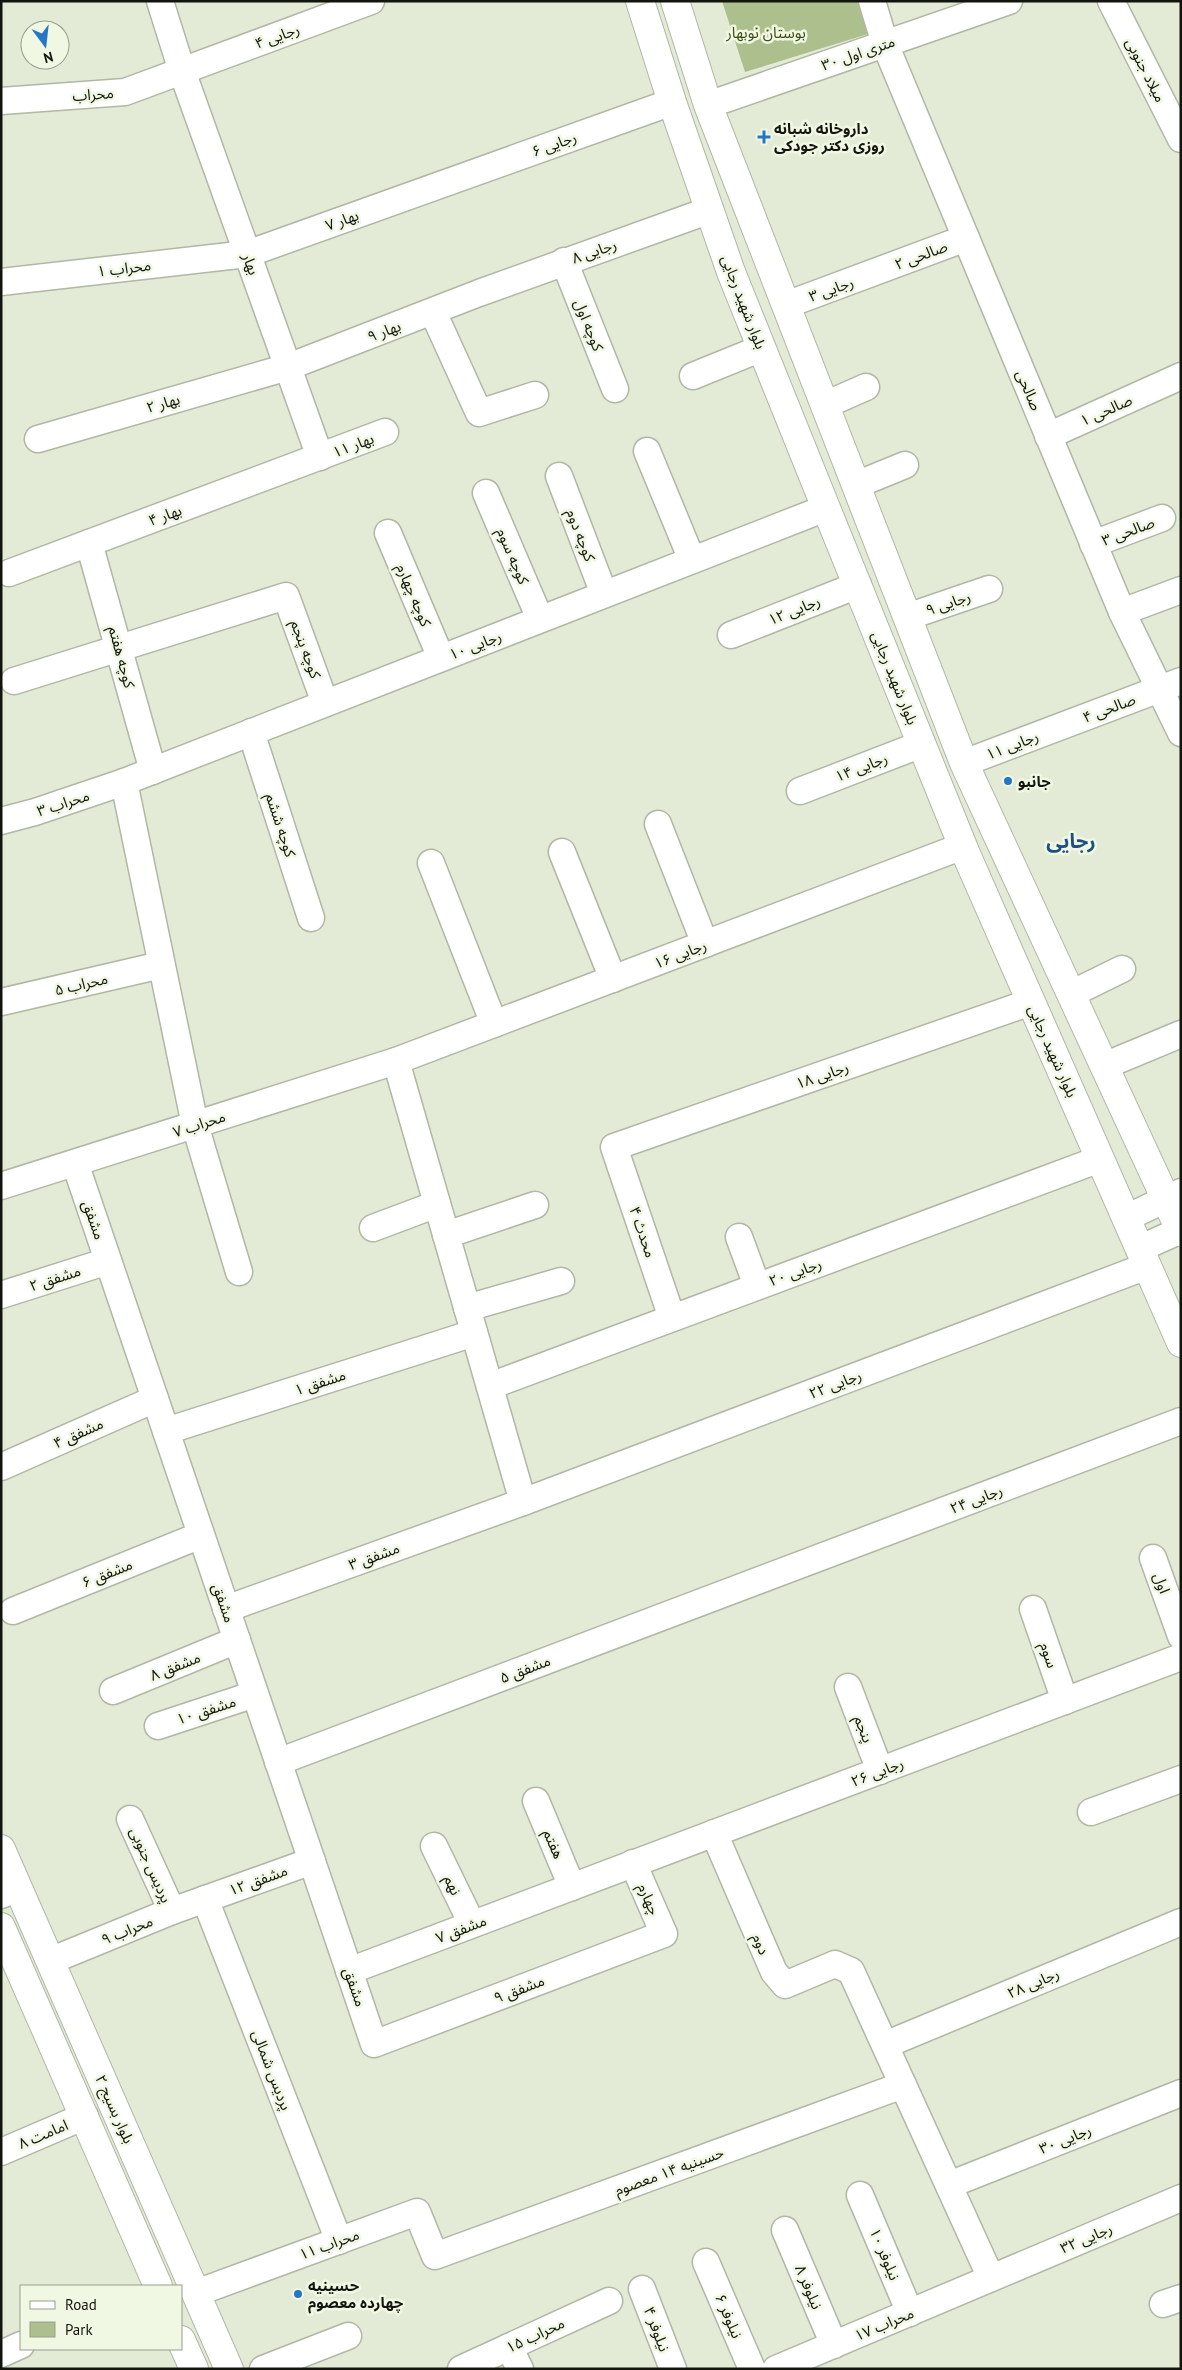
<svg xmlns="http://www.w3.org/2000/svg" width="1182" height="2370" viewBox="0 0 1182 2370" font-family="'PT Sans','Noto Sans Arabic',sans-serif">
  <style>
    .green { fill: #adbf8c }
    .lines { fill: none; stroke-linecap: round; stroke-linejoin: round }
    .minor-casing { stroke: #b0b7a4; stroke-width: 29 }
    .major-casing { stroke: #b0b7a4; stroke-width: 30 }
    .minor { stroke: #fff; stroke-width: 26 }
    .major { stroke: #fff; stroke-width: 28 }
    .poi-dot { fill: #2776c5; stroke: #f0f8e4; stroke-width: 2 }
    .labels { text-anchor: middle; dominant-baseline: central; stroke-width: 5; stroke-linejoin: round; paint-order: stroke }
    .park-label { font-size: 15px; fill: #3b4b13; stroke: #f0f8e4 }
    .street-label { font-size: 15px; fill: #12150e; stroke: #f0f8e4 }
    .poi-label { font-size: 15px; font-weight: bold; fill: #12150e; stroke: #f0f8e4; text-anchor: start }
    .district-label { font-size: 20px; font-weight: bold; fill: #1e4f82; stroke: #f0f8e4 }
  </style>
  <rect width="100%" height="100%" fill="#e3ebd7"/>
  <polygon class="green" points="722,1 858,1 868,34 745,72"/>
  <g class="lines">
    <defs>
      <g id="minor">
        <polyline points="160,1 182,71 320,457"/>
        <polyline points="872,1 885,44 1122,612 1181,733"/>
        <polyline points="1111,1 1181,139"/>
        <polyline points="1,101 125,92 371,1"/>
        <polyline points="708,105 1009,1"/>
        <polyline points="564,261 615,389"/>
        <polyline points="1,282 247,254 672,102"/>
        <polyline points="786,305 966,238"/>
        <polyline points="433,312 479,413 535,395"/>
        <polyline points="693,376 762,348"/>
        <polyline points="825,405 866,387"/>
        <polyline points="1048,436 1181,376"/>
        <polyline points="38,439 288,367 479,293 710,210"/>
        <polyline points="647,451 692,560"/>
        <polyline points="559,476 604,594"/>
        <polyline points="856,485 905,465"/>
        <polyline points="486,493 540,619"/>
        <polyline points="388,533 441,658"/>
        <polyline points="89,543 153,771"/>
        <polyline points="1093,544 1162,518"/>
        <polyline points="9,573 385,432"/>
        <polyline points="1122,612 1181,590"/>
        <polyline points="907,617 989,589"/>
        <polyline points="731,635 858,585"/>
        <polyline points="14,681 286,596 325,703"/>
        <polyline points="251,732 311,918"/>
        <polyline points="964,763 1181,681"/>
        <polyline points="124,782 195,1125 239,1272"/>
        <polyline points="800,791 922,744"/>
        <polyline points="1,821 35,812 124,782 826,508"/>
        <polyline points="658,824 705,944"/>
        <polyline points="562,852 613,979"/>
        <polyline points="431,863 494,1024"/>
        <polyline points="1071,994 1122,969"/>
        <polyline points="1,1002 161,965"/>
        <polyline points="396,1061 523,1502"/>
        <polyline points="1104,1066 1181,1034"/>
        <polyline points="75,1163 374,2044 664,1934 633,1863"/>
        <polyline points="1,1186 396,1061 963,846"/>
        <polyline points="1126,1218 1181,1192"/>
        <polyline points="373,1228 437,1204"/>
        <polyline points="446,1235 535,1205"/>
        <polyline points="739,1237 757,1286"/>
        <polyline points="1139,1249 1181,1230"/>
        <polyline points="1,1295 108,1261"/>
        <polyline points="467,1308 561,1281"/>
        <polyline points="672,1318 614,1147 1031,1002"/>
        <polyline points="490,1386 1100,1159"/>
        <polyline points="166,1431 474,1333"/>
        <polyline points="1,1467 155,1399"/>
        <polyline points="1153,1558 1181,1636"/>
        <polyline points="226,1609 523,1502 1147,1266"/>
        <polyline points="1033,1609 1065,1701"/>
        <polyline points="13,1611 201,1535"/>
        <polyline points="848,1687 880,1771"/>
        <polyline points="113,1691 237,1640"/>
        <polyline points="158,1726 255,1694"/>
        <polyline points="278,1762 1181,1421"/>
        <polyline points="536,1801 572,1887"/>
        <polyline points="1091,1812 1181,1779"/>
        <polyline points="130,1819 172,1911"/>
        <polyline points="714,1833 774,1972 785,1985 835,1964 851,1971 991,2278"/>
        <polyline points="434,1846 472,1924"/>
        <polyline points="1,1895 18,1888"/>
        <polyline points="205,1899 339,2241"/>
        <polyline points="50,1961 172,1911 312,1861"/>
        <polyline points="349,1971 1181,1657"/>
        <polyline points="885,2045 1181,1922"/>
        <polyline points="1,2152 85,2116"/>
        <polyline points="949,2185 1181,2093"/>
        <polyline points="860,2195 910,2313"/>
        <polyline points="785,2230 834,2345"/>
        <polyline points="706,2262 752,2369"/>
        <polyline points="642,2289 673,2369"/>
        <polyline points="196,2293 417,2212 435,2256 903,2085"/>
        <polyline points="1163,2304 1181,2298"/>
        <polyline points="509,2347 520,2369"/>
        <polyline points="1,2354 21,2345"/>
        <polyline points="263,2369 348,2336"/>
        <polyline points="461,2369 609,2301"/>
        <polyline points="776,2369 1181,2198"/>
      </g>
      <g id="major">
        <polyline points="640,1 672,102 731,272 826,508 966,854 1181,1343"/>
        <polyline points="675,1 708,105 964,763 1181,1232"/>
        <polyline points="1,1849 229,2369"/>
        <polyline points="1,1927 158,2286"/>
        <polyline points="181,2340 194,2369"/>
      </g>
    </defs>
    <use href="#minor" class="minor-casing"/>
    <use href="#major" class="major-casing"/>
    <use href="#minor" class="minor"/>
    <use href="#major" class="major"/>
  </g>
  <g class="poi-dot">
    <path d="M761.5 129.5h5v5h5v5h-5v5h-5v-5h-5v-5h5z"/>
    <circle cx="1008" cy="781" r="5"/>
    <circle cx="298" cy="2294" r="5"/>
  </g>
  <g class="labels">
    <g class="park-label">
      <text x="766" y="32">بوستان نوبهار</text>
    </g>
    <g class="street-label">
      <text transform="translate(277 36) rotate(-20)">رجایی ۴</text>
      <text transform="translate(858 53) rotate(-19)">۳۰ متری اول</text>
      <text transform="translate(1146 70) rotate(63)">میلاد جنوبی</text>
      <text transform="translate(93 94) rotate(-4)">محراب</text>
      <text transform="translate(554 144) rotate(-20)">رجایی ۶</text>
      <text transform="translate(342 220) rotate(-20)">بهار ۷</text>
      <text transform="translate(594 251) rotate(-19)">رجایی ۸</text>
      <text transform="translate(921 255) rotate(-21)">صالحی ۲</text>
      <text transform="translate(251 264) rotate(70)">بهار</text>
      <text transform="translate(124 268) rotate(-7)">محراب ۱</text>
      <text transform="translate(831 289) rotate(-20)">رجایی ۳</text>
      <text transform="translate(744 302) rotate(69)">بلوار شهید رجایی</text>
      <text transform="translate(589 325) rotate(68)">کوچه اول</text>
      <text transform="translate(384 331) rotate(-21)">بهار ۹</text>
      <text transform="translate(1029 390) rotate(67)">صالحی</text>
      <text transform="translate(163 403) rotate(-16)">بهار ۲</text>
      <text transform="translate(1106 410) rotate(-24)">صالحی ۱</text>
      <text transform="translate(353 445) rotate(-21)">بهار ۱۱</text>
      <text transform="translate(165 515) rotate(-20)">بهار ۴</text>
      <text transform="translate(1128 531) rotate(-21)">صالحی ۳</text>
      <text transform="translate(581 535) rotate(69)">کوچه دوم</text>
      <text transform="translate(513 556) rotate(67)">کوچه سوم</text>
      <text transform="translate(414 595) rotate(67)">کوچه چهارم</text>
      <text transform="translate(948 603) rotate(-19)">رجایی ۹</text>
      <text transform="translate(794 610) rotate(-22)">رجایی ۱۲</text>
      <text transform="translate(475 645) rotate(-21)">رجایی ۱۰</text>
      <text transform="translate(306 649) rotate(70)">کوچه پنجم</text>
      <text transform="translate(122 657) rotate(75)">کوچه هفتم</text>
      <text transform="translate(895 678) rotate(68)">بلوار شهید رجایی</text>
      <text transform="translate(1109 708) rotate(-21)">صالحی ۴</text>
      <text transform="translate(1012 745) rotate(-21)">رجایی ۱۱</text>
      <text transform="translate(861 767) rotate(-21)">رجایی ۱۴</text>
      <text transform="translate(63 803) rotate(-18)">محراب ۳</text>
      <text transform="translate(281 825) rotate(72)">کوچه ششم</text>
      <text transform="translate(680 954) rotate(-21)">رجایی ۱۶</text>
      <text transform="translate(81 984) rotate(-13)">محراب ۵</text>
      <text transform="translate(1053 1051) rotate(66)">بلوار شهید رجایی</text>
      <text transform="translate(822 1075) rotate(-19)">رجایی ۱۸</text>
      <text transform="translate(199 1124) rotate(-18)">محراب ۷</text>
      <text transform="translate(94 1220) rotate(71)">مشفق</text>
      <text transform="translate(643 1232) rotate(71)">محدث ۴</text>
      <text transform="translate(795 1272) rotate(-20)">رجایی ۲۰</text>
      <text transform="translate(55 1278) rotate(-18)">مشفق ۲</text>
      <text transform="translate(320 1382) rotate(-18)">مشفق ۱</text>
      <text transform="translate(835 1384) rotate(-21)">رجایی ۲۲</text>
      <text transform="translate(78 1433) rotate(-24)">مشفق ۴</text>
      <text transform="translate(976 1499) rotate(-21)">رجایی ۲۴</text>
      <text transform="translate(374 1556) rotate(-20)">مشفق ۳</text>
      <text transform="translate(107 1573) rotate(-22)">مشفق ۶</text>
      <text transform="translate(1162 1583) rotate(70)">اول</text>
      <text transform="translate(224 1603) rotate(71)">مشفق</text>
      <text transform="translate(1049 1655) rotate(71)">سوم</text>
      <text transform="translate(175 1666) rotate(-22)">مشفق ۸</text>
      <text transform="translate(525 1669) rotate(-21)">مشفق ۵</text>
      <text transform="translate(206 1710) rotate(-18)">مشفق ۱۰</text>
      <text transform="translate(864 1729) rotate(69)">پنجم</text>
      <text transform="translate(877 1772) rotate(-21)">رجایی ۲۶</text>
      <text transform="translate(554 1844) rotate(67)">هفتم</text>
      <text transform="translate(151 1865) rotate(66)">پردیس جنوبی</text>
      <text transform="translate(258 1880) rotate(-20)">مشفق ۱۲</text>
      <text transform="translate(453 1885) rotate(65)">نهم</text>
      <text transform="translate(649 1899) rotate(66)">چهارم</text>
      <text transform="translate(461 1929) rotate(-21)">مشفق ۷</text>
      <text transform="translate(127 1930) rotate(-22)">محراب ۹</text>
      <text transform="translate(761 1944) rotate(67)">دوم</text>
      <text transform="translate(1033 1983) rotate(-23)">رجایی ۲۸</text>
      <text transform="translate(355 1987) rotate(71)">مشفق</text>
      <text transform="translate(519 1989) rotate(-21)">مشفق ۹</text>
      <text transform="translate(272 2070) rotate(69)">پردیس شمالی</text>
      <text transform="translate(115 2109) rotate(66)">بلوار بسیج ۲</text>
      <text transform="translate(43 2134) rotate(-23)">امامت ۸</text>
      <text transform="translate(1065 2139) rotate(-22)">رجایی ۳۰</text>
      <text transform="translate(669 2171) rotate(-20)">حسینیه ۱۴ معصوم</text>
      <text transform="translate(1086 2238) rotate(-23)">رجایی ۳۲</text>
      <text transform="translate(329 2244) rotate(-20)">محراب ۱۱</text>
      <text transform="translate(885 2254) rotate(67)">نیلوفر ۱۰</text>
      <text transform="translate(809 2287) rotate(67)">نیلوفر ۸</text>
      <text transform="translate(729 2316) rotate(67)">نیلوفر ۶</text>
      <text transform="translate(884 2324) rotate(-23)">محراب ۱۷</text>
      <text transform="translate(657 2329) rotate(69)">نیلوفر ۴</text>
      <text transform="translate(535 2335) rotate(-25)">محراب ۱۵</text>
    </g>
    <g class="poi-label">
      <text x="774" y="128">داروخانه شبانه<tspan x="774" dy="17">روزی دکتر جودکی</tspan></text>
      <text x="1018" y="781">جانبو</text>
      <text x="308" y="2285">حسینیه<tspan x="308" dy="17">چهارده معصوم</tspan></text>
    </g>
    <g class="district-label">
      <text x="1071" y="841">رجایی</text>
    </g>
  </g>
  <rect width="1182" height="2370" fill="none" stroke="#12150e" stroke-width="5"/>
  <rect x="20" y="2285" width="162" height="65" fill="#f0f8e4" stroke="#979d8e"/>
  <rect x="30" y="2301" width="25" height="8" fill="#ffffff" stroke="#979d8e"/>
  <text x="65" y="2310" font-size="15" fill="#12150e">Road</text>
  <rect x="30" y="2322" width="25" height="15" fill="#adbf8c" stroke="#979d8e"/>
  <text x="65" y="2335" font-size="15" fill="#12150e">Park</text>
  <g transform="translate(45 45) rotate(165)"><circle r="24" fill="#f0f8e4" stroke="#979d8e"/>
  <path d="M0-4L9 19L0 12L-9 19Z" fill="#2776c5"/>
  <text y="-8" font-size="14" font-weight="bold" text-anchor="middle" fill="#12150e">N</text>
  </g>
</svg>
